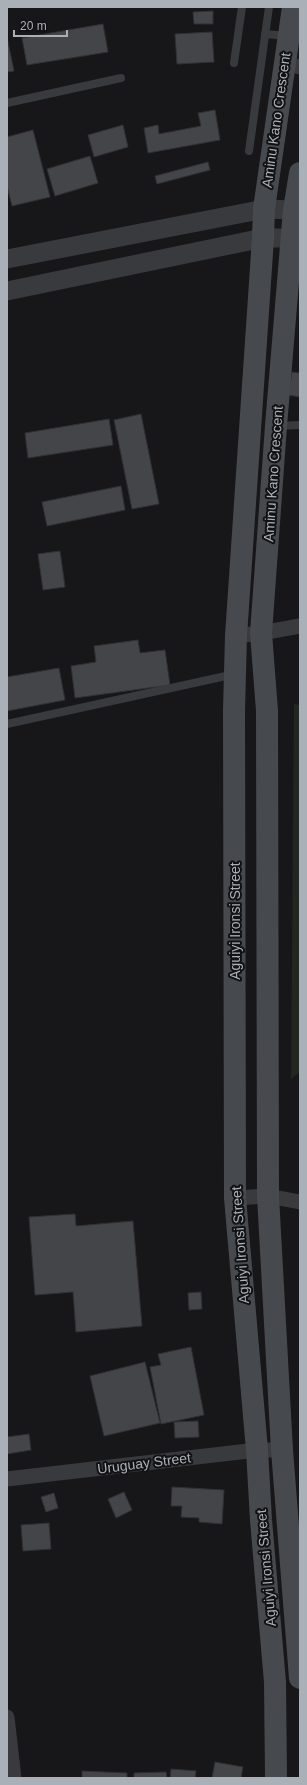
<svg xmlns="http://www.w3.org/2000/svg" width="307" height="1785" viewBox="0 0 307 1785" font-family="Helvetica,sans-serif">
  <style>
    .green { fill: #1f2720 }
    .building { fill: #444549; stroke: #313135 }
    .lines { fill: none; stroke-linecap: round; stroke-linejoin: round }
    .service { stroke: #383a3e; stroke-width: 8 }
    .minor { stroke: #383a3e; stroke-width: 15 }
    .tertiary { stroke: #383a3e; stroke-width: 19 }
    .secondary { stroke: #46494e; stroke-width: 22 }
    .labels { text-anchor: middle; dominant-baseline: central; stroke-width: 4; stroke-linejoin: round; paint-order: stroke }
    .street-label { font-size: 14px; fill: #aab0b8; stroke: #121214 }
  </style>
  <rect width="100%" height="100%" fill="#171719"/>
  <polygon class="green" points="294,704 300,705 300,1072 291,1079"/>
  <g class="building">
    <polygon points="213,11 213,24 194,24 193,12"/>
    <polygon points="103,24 108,52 27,65 22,38"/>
    <polygon points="212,32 214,62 177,64 175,34"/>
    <polygon points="7,37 14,71 7,72"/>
    <polygon points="215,110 220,140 148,153 144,128 158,125 159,134 201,126 198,113"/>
    <polygon points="123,125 128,147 94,157 88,135"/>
    <polygon points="33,130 50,197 12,206 7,186 7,137"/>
    <polygon points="90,156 98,183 55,196 47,169"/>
    <polygon points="208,162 210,170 157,184 155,176"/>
    <polygon points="292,372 300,373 300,397 288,395"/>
    <polygon points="141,414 159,504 132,509 114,420"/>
    <polygon points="109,419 113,445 28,458 25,433"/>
    <polygon points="121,486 125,510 47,526 42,502"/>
    <polygon points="60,551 65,587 43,590 38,554"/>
    <polygon points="138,640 140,653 165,650 170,685 75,698 71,666 96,662 94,646"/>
    <polygon points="59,668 65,700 7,711 7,677"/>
    <polygon points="75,1214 76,1226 133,1221 142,1326 76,1332 73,1292 35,1295 29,1217"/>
    <polygon points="201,1292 202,1309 189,1310 188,1293"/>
    <polygon points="191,1347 204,1415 161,1424 150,1367 161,1365 158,1354"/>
    <polygon points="145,1362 160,1423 104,1436 90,1376"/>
    <polygon points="198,1421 199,1437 175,1438 174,1422"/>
    <polygon points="29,1434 31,1450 7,1454 7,1437"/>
    <polygon points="172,1487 224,1490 222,1524 199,1522 199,1518 181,1517 182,1506 171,1506"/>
    <polygon points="124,1492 132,1510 116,1518 108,1499"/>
    <polygon points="54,1493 58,1508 46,1512 41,1497"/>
    <polygon points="49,1523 51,1549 23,1551 21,1525"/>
    <polygon points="215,1762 243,1767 241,1778 212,1778"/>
    <polygon points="171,1769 196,1771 195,1778 170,1778"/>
    <polygon points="82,1771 127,1773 127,1778 82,1778"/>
    <polygon points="166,1772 167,1778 134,1778 134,1773"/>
  </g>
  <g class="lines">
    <g class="service">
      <polyline points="265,34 288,36"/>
      <polyline points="234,63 242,7"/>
      <polyline points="7,103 121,78"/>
      <polyline points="249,151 269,7"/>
      <polyline points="276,426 300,425"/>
      <polyline points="7,724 235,674"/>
    </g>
    <g class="minor">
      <polyline points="284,63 300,67"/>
      <polyline points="236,636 261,633 300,626"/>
      <polyline points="235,1198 268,1196 300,1202"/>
      <polyline points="7,1479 257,1450 282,1450"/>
      <polyline points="7,1717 14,1778"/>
    </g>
    <g class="tertiary">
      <polyline points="7,259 264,209 294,210"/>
      <polyline points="7,291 263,238 291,238"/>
    </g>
    <g class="secondary">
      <polyline points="300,173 294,210 276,426 261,633 267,711 268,1196 282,1450 300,1678"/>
      <polyline points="276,1778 275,1682 261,1520 257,1450 235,1198 234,710 236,636 263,238 264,209 293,7"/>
    </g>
  </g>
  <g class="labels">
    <g class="street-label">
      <text transform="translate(276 120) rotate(-82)">Aminu Kano Crescent</text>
      <text transform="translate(273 474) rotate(-86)">Aminu Kano Crescent</text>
      <text transform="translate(235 921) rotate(-90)">Aguiyi Ironsi Street</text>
      <text transform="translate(240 1245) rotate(-94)">Aguiyi Ironsi Street</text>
      <text transform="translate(144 1463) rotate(-7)">Uruguay Street</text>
      <text transform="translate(266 1568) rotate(-95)">Aguiyi Ironsi Street</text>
    </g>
  </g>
  <rect width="307" height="1785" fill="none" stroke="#aab0b8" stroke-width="16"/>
  <path d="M14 30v6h53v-6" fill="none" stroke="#aab0b8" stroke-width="2"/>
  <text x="20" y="30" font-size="12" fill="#aab0b8" stroke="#121214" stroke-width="3" paint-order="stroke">20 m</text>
</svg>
